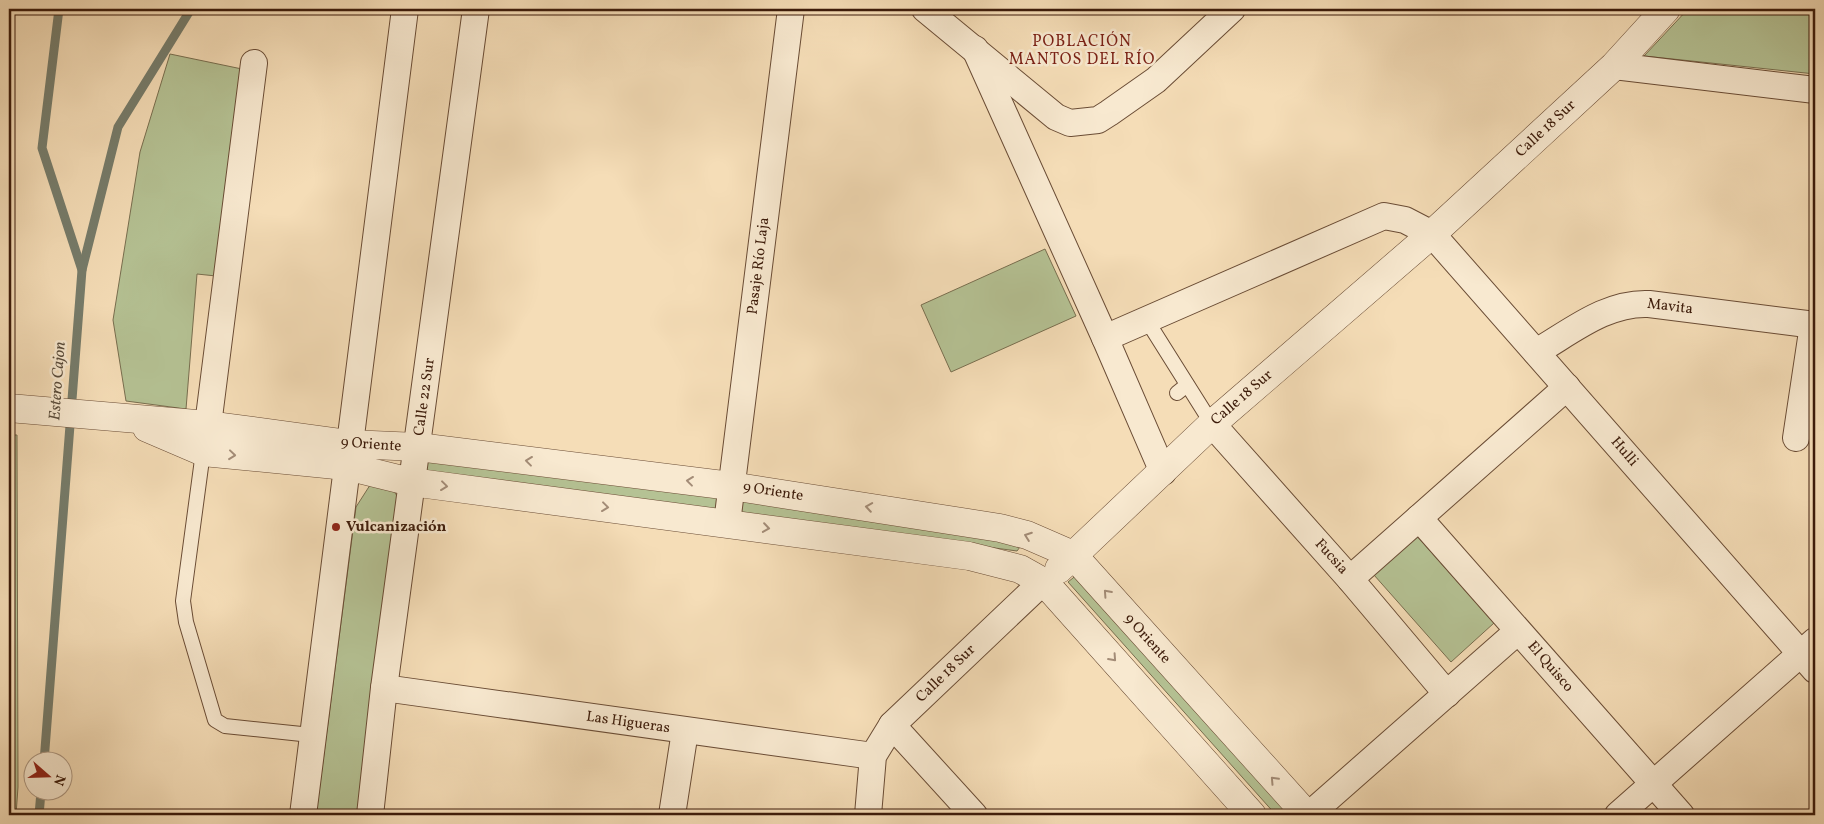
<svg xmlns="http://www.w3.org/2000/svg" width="1824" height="824" viewBox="0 0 1824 824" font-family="Vollkorn,serif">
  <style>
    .green { fill: #b5c294; stroke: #786e4f }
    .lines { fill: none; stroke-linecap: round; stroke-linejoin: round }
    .stream { stroke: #767c6b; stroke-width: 9 }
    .service-casing { stroke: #6a4c35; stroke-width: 16 }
    .minor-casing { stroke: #6a4c35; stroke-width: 28 }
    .tertiary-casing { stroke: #6a4c35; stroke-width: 29 }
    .service { stroke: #f8e9d0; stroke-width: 14 }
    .minor { stroke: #f8e9d0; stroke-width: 26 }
    .tertiary { stroke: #f8e9d0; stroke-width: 28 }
    .oneway { stroke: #a38c77 }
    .poi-dot { fill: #8f2418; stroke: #f8e9d0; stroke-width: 2 }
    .labels { text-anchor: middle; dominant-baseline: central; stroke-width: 5; stroke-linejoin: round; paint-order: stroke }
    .street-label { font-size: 15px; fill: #3c1b0a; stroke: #f8e9d0 }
    .poi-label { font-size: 15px; font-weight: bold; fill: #3c1b0a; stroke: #f8e9d0; text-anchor: start }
    .neighbourhood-label { font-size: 16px; letter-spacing: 1px; fill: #7a1f14; stroke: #f8e9d0 }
    .water-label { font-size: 16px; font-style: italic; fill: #594b3a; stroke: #f8e9d0 }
  </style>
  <rect width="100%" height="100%" fill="#f5ddb7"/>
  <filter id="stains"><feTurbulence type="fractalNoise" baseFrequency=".004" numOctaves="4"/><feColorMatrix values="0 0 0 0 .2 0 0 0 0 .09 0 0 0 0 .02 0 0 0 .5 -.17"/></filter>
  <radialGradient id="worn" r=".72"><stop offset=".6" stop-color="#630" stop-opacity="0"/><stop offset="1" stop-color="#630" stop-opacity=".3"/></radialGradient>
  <g class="green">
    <polygon points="1688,9 1815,9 1815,74 1644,56"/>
    <polygon points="170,54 242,69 216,276 197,274 186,409 126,401 113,320 140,152"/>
    <polygon points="1045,249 1076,316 951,372 921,305"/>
    <polygon points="9,435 17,435 18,787 16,815 9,815"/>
    <polygon points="422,442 1035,527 1017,551 418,470"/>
    <polygon points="372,482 389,485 401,501 357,815 316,815 356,507"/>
    <polygon points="1417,536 1494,623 1451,662 1374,575"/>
    <polygon points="1089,565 1313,815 1276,815 1068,582"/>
  </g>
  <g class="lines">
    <g class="stream">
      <polyline points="82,270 118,127 191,9"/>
      <polyline points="44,762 82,270 42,148 59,9"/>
      <polyline points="39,815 41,792"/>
    </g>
    <defs>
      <g id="service">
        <polyline points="1146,319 1212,424"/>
        <polyline points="1177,393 1187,385"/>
        <polyline points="203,452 183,601 186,622 215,720 225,726 311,735"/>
      </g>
      <g id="minor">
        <polyline points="925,9 1056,117 1070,123 1098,120 1109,113 1156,80 1232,9"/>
        <polyline points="975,49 1105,338 1163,472"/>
        <polyline points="1614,66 1815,90"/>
        <polyline points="1105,338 1384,216 1405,220 1432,234 1815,670"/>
        <path d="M1536,352C1571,332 1606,302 1649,304L1815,325"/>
        <polyline points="1212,424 1350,579 1447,694"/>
        <polyline points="208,425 254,63"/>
        <polyline points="1796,438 1813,325"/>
        <polyline points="1419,518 1681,815"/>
        <polyline points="727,523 791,9"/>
        <polyline points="1350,579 1567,387"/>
        <polyline points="384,688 873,756"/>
        <polyline points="892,725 974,815"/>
        <polyline points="303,815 405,9"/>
        <polyline points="370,815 384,688 476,9"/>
        <polyline points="672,815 685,731"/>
        <polyline points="868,815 873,756 892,725 1033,591 1045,583"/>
        <polyline points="1309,815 1518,631"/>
        <polyline points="1618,815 1815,641"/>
      </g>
      <g id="tertiary">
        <polyline points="9,408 208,425 349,444 418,447 731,486 1000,528 1027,535 1073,555 1307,815"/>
        <polyline points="147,428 203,452 346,466 411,482 969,556 1020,569 1045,583 1252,815"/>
        <polyline points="1059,569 1212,424 1432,234 1614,66 1666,9"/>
      </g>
    </defs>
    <use href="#service" class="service-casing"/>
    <use href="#minor" class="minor-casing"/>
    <use href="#tertiary" class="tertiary-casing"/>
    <use href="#service" class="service"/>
    <use href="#minor" class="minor"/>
    <use href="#tertiary" class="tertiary"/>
  </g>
  <defs><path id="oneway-chevron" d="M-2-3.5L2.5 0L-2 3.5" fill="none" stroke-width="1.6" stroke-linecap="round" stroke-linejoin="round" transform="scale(1.25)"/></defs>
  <g class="oneway">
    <use href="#oneway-chevron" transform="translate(232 455) rotate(6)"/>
    <use href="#oneway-chevron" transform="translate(529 461) rotate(-173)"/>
    <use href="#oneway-chevron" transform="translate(690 481) rotate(-173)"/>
    <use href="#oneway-chevron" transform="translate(444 486) rotate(7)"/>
    <use href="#oneway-chevron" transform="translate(605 507) rotate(7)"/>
    <use href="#oneway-chevron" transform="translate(869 507) rotate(-171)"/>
    <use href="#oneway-chevron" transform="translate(766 528) rotate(8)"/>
    <use href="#oneway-chevron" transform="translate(1028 536) rotate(-160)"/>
    <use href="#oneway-chevron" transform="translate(1107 593) rotate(-132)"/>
    <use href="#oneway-chevron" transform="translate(1113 658) rotate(48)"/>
    <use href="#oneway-chevron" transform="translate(1274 780) rotate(-133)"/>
  </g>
  <circle class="poi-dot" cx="336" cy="527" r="5"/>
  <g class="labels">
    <g class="street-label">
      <text transform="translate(1546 129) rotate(-43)">Calle 18 Sur</text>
      <text transform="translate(759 266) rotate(-83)">Pasaje Río Laja</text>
      <text transform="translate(1670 307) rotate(7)">Mavita</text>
      <text transform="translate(425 397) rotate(-82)">Calle 22 Sur</text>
      <text transform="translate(1242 398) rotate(-41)">Calle 18 Sur</text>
      <text transform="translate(371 445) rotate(4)">9 Oriente</text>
      <text transform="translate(1624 452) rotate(49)">Hulli</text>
      <text transform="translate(773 492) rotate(9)">9 Oriente</text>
      <text transform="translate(1331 557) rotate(48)">Fucsia</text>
      <text transform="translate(1147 639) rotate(48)">9 Oriente</text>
      <text transform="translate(1550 667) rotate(49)">El Quisco</text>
      <text transform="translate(946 674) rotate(-44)">Calle 18 Sur</text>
      <text transform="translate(628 723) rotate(8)">Las Higueras</text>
    </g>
    <g class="poi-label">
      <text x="346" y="527">Vulcanización</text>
    </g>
    <g class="neighbourhood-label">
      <text x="1082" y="42">POBLACIÓN<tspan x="1082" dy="18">MANTOS DEL RÍO</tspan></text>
    </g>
    <g class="water-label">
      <text transform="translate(58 381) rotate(-86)">Estero Cajon</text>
    </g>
  </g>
  <rect width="1824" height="824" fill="none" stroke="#f5ddb7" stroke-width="30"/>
  <rect x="10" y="10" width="1804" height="804" fill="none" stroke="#3c1b0a" stroke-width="2.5"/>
  <rect x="15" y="15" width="1794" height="794" fill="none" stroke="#3c1b0a"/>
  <g transform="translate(48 776) rotate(110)"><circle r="24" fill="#f8e9d0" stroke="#ad9781"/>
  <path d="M0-4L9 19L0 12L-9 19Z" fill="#8f2418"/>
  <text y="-8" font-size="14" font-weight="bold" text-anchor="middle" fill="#3c1b0a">N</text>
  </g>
  <rect width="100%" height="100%" filter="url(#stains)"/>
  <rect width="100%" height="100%" fill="url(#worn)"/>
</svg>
